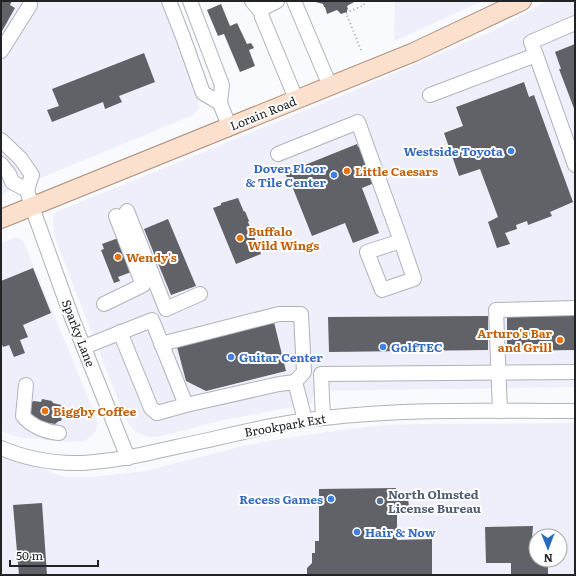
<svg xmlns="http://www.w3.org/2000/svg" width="576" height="576" viewBox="0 0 576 576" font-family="Literata,serif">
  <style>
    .commercial { fill: #efeefb; fill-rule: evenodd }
    .building { fill: #606268 }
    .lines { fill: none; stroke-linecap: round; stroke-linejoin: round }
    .minor-casing { stroke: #b0b3b9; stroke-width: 16 }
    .major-casing { stroke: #ae917d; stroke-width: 20 }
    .path { stroke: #a5a7aa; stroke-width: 2; stroke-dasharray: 1 3; stroke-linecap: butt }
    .minor { stroke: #fff; stroke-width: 14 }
    .major { stroke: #fce0ce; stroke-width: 18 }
    .shop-dot { fill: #3f7fe0; stroke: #fff; stroke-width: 1.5 }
    .food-dot { fill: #e8710a; stroke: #fff; stroke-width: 1.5 }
    .service-dot { fill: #5c6f8a; stroke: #fff; stroke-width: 1.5 }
    .labels { text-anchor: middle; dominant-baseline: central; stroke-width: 4; stroke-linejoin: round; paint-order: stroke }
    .street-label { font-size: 12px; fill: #212325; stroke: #fff }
    .shop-label { font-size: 12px; font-weight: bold; fill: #366cbe; stroke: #fff; text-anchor: end }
    .food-label { font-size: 12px; font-weight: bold; fill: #c56008; stroke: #fff; text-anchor: start }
    .service-label { font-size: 12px; font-weight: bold; fill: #4e5e75; stroke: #fff; text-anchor: start }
  </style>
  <rect width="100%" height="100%" fill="#f8fafe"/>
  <g class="commercial">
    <polygon points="1,1 160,1 198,97 199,109 193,115 4,193 1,199"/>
    <polygon points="395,1 483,1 394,41"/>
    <polygon points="547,1 575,1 575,387 314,391 312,403 219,421 161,436 149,437 136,432 126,420 77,295 54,235 53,218 56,212 353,91 495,30"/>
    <polygon points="17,237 23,241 69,351 98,423 96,431 85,441 66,442 17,437 1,431 1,243"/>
    <path d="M575,423V575H1V455L44,469L63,477H92L146,471L243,446L280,439L341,430L385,425L422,424ZM536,536H560V560H536Z"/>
  </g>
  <g class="building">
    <polygon points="1,1 12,1 10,5 15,8 1,33"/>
    <polygon points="312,1 356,1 347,6 348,9 347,10 347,12 341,14 337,10 327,14 325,7 324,7 323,4"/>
    <polygon points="221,4 230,26 237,23 247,44 251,43 254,48 249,50 255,66 240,72 224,34 218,36 207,10"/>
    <polygon points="575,44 575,111 559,69 561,69 555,52"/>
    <polygon points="144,53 155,82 119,96 122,102 105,109 103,102 52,122 47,110 59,106 52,89"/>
    <polygon points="524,82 529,97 534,95 573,202 550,212 552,216 528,225 527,221 516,225 517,229 505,233 510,244 497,248 488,222 498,217 480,169 459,176 444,133 463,126 456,107"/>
    <polygon points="357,144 358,147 363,146 377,182 362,188 379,233 353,243 345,223 312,236 290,181 289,182 285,173"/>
    <polygon points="238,198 244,212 245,211 249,221 248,222 261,254 236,264 213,208 221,205 221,203"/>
    <polygon points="168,219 196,286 171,295 144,229"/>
    <polygon points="121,237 134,271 118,277 120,281 114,283 101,250 104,249 102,244"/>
    <polygon points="33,268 51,313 23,325 28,337 20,340 25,353 14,357 9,345 3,347 1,342 1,281"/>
    <polygon points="575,315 575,350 507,351 507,316"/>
    <polygon points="488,316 488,350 329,352 328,317"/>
    <polygon points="273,318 286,371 206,391 186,381 176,343"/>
    <polygon points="42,399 52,401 53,403 61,405 62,409 64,410 61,421 59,421 55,424 48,423 47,424 37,421 38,418 29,416 31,402 34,401 41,402"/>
    <polygon points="396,488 396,496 408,496 409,509 397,509 397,540 432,539 432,575 307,575 307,568 312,563 312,553 315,553 315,541 319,541 319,489"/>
    <polygon points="42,503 47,575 19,575 13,505"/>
    <polygon points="533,526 532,539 536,542 536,560 548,560 548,575 511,575 511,563 486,563 485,527"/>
  </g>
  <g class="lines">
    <defs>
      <g id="minor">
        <polyline points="169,1 183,37 203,93 220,103"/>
        <polyline points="190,1 222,85 220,103 229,126"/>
        <polyline points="252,1 261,12"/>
        <polyline points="277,1 263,8 261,12 262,17 296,99"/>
        <polyline points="294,1 330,86"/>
        <polyline points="1,51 30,5"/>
        <polyline points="536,55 531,42 575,23"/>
        <polyline points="430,95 536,55 575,165"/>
        <polyline points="1,140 20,158 32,175 27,190 32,207 72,318 128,458"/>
        <polyline points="278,154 358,122 401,241 367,252 382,290 414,279 401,241"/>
        <polyline points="1,164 9,174 12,182 27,190"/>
        <polyline points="127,211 166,309 200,294"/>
        <polyline points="104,304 143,285 116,216"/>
        <polyline points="120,332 151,408 157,413 186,405 279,384 295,382 305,420"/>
        <polyline points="161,344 279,314 301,314 304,372 295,382"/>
        <polyline points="84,347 152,320 186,405"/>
        <path d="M26,385L23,416C31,426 46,432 59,433"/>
        <polyline points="500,411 496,310 575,308"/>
        <polyline points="323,418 321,374 575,372"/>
        <path d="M1,448C62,474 114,461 176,447C225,437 274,423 324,418C407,408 491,411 575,411"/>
      </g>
      <polyline id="major" points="1,219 414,52 522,1"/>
    </defs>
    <use href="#minor" class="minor-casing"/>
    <use href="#major" class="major-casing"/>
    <polyline class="path" points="361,50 346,13 364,5 363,1"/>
    <use href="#minor" class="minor"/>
    <use href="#major" class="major"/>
  </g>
  <g class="shop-dot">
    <circle cx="511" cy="151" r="4"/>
    <circle cx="334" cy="175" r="4"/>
    <circle cx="383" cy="347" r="4"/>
    <circle cx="231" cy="357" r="4"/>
    <circle cx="331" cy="499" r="4"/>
    <circle cx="357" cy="532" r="4"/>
  </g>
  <g class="food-dot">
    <circle cx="347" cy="171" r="4"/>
    <circle cx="240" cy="238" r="4"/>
    <circle cx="118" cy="257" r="4"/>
    <circle cx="560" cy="340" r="4"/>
    <circle cx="45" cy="411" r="4"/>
  </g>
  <circle class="service-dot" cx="380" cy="501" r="4"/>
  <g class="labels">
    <g class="street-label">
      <text transform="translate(263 113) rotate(-22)">Lorain Road</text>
      <text transform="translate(79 333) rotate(69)">Sparky Lane</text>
      <text transform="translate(285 425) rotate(-10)">Brookpark Ext</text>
    </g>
    <g class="shop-label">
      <text x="503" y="151">Westside Toyota</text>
      <text x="326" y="168">Dover Floor<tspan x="326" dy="14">&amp; Tile Center</tspan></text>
      <text x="391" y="347" text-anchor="start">GolfTEC</text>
      <text x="239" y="357" text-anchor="start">Guitar Center</text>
      <text x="323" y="499">Recess Games</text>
      <text x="365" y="532" text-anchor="start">Hair &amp; Now</text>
    </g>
    <g class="food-label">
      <text x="355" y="171">Little Caesars</text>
      <text x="248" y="231">Buffalo<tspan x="248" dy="14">Wild Wings</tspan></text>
      <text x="126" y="257">Wendy's</text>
      <text x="552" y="333" text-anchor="end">Arturo's Bar<tspan x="552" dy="14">and Grill</tspan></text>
      <text x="53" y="411">Biggby Coffee</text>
    </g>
    <g class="service-label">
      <text x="388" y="494">North Olmsted<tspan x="388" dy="14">License Bureau</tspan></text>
    </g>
  </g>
  <rect width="576" height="576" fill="none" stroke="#212325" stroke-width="4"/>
  <g transform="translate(548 548) rotate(179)"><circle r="19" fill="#ffffff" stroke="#a6a7a8"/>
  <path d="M0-3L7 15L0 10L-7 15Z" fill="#276cbd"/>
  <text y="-6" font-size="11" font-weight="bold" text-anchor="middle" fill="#212325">N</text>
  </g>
  <path d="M10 560v6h88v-6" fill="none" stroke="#212325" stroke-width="2"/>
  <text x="16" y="560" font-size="12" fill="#212325" stroke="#ffffff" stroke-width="3" paint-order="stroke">50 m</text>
</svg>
